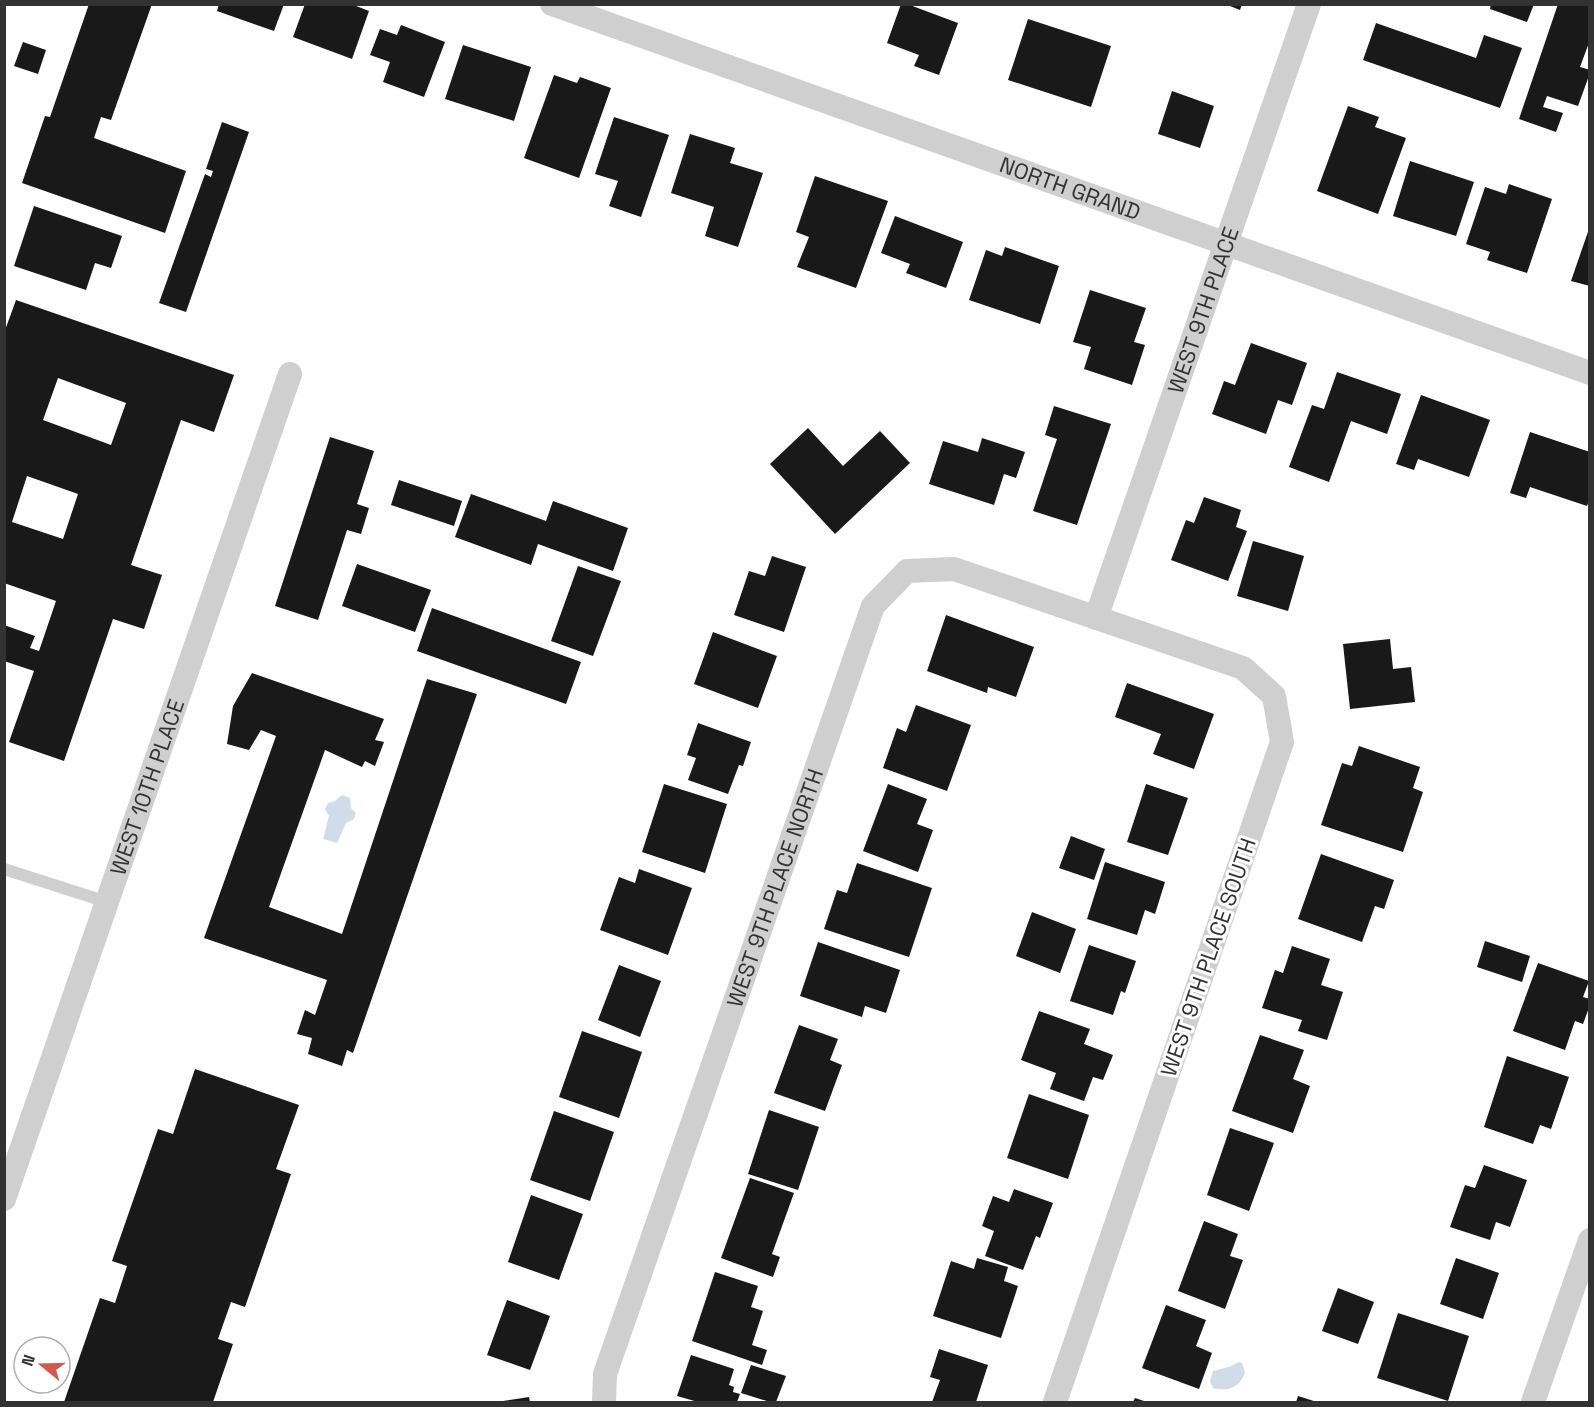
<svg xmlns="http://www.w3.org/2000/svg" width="1594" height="1407" viewBox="0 0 1594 1407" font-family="'Space Grotesk',sans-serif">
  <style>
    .water { fill: #d1dcea }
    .building { fill: #191919; fill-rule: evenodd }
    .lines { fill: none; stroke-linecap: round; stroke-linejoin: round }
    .service { stroke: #cfcfcf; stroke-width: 12 }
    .minor { stroke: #cfcfcf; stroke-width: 24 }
    .labels { text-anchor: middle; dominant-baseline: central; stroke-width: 6; stroke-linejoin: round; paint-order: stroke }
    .street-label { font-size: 22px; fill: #323232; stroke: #fff }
  </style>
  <rect width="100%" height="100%" fill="#fff"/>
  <g class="water">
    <polygon points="342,795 350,798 351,808 356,813 354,819 346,823 337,843 323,839 329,816 325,809 328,803 335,801"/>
    <path d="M1239,1362L1242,1363L1245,1373C1239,1388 1228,1392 1213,1388L1210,1381L1213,1371L1229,1367Z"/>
  </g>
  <g class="building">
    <polygon points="89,4 152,4 111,120 101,117 94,138 186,171 165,233 22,183 45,116 50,117"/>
    <polygon points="219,4 284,4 274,31 217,11"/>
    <polygon points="305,4 319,6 320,4 351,4 369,11 352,59 293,37"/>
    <polygon points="901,4 907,4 958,23 939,75 914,66 919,55 887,43"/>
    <polygon points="1225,4 1242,4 1240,10"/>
    <polygon points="1491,4 1534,4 1527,22 1490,9"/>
    <polygon points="1558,4 1590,4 1590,40 1580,67 1590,70 1590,73 1578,106 1547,96 1543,107 1563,113 1556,132 1519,119"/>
    <polygon points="1028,19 1111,46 1091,107 1008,80"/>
    <polygon points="1376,23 1476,58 1484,35 1522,48 1500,108 1363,60"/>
    <polygon points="401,25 445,42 424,97 383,82 390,62 370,55 380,29 397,35"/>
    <polygon points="23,42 46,50 38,74 14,66"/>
    <polygon points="463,45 531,67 514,121 445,99"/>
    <polygon points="554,75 577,83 580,77 611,88 579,178 524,158"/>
    <polygon points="1172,91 1214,106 1200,148 1158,134"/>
    <polygon points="1348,106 1379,117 1375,127 1406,138 1378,214 1317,191"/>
    <polygon points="614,117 669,135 641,217 609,206 618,181 595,174"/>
    <polygon points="222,122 249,132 186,312 159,303 205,174 211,177 213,171 206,169"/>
    <polygon points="690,134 735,148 730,163 763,173 738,247 705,236 714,207 671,193"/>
    <polygon points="1410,161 1474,182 1456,236 1393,216"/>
    <polygon points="815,176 888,201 856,288 797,267 809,237 796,232"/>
    <polygon points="1509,184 1552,199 1527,273 1487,260 1490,252 1466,244 1485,187 1506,194"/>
    <polygon points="34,206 122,236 111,268 95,263 86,290 14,266"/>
    <polygon points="895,216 963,242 946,288 906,273 910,264 881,253"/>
    <polygon points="1590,226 1590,286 1571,281"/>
    <polygon points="1005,247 1059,266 1040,324 969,300 986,250 1002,256"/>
    <polygon points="1090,290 1146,308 1134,342 1145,345 1132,385 1084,369 1091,347 1073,342"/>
    <path d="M16,300L234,375L214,432L181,420L131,565L162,575L144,629L113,619L64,761L9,742L34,671L4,661V625L35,636L30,648L39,651L56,601L4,583V333ZM58,378L126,403L111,445L43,420ZM27,476L78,494L63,539L12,522Z"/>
    <polygon points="1251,343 1307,363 1292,405 1278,400 1266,434 1212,414 1224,381 1235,385"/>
    <polygon points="1337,372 1401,394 1387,434 1351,421 1329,482 1289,467 1312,405 1324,409"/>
    <polygon points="1421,395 1490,420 1469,477 1418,459 1414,470 1396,464"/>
    <polygon points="1054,406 1111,424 1077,525 1033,511 1057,439 1045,435"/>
    <polygon points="808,428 843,466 880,431 910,463 835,534 770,464"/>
    <polygon points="1530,432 1590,452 1590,498 1587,506 1530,487 1526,498 1510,493"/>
    <polygon points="330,437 374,451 357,504 369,508 361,534 347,530 318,620 275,606"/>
    <polygon points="982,438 1025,452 1016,478 1004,474 994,505 929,484 943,441 978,452"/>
    <polygon points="399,480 462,501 454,526 391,505"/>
    <polygon points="471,494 546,521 553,501 628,528 613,571 538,544 531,565 455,537"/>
    <polygon points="1204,497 1241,510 1236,527 1247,531 1228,581 1171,560 1186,520 1194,523"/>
    <polygon points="1253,541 1304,556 1288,611 1237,596"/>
    <polygon points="772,556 806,567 784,632 734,615 749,571 765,576"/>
    <polygon points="357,564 431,590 415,632 342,606"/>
    <polygon points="578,566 621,581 593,656 551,641"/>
    <polygon points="432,608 581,662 566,704 417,651"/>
    <polygon points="946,615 1034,647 1016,697 988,687 987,693 927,671"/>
    <polygon points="713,632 777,656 758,708 694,684"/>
    <polygon points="1390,639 1393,669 1411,667 1415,702 1350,709 1343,644"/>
    <polygon points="252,673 384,719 375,740 384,742 375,766 365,761 362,767 325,750 269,907 342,934 427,679 477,694 353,1053 347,1050 342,1066 308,1054 312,1038 297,1034 305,1010 315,1015 327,980 204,938 276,736 261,730 249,750 227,744 233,706"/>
    <polygon points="1127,683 1214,714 1194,769 1153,754 1161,734 1115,717"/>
    <polygon points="916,705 971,725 947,791 883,768 897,728 906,732"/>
    <polygon points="698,723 751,742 743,766 739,765 728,794 688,780 696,758 687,755"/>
    <polygon points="1359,746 1420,767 1413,788 1423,792 1403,852 1321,825 1342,763 1352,766"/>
    <polygon points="664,784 727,804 705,873 642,852"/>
    <polygon points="888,784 927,799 917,824 933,830 918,872 863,851"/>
    <polygon points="1146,784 1188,798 1168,855 1127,842"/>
    <polygon points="1071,836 1105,849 1094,880 1059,868"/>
    <polygon points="1321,854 1394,880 1384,909 1375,906 1362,942 1298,919"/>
    <polygon points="1105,862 1165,882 1155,914 1145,910 1137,935 1087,919"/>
    <polygon points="857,863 932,888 909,957 824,929 837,890 847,893"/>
    <polygon points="639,869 692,888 668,955 600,930 619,877 635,883"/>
    <polygon points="1032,912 1076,929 1060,973 1016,956"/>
    <polygon points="1485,941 1530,956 1522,982 1477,967"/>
    <polygon points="818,942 900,970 886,1013 865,1006 862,1017 800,996"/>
    <polygon points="1089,945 1136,961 1125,993 1121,991 1113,1015 1070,1001"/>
    <polygon points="1292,946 1330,959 1321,985 1343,992 1327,1040 1298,1031 1302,1020 1262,1008 1275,970 1283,973"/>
    <polygon points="1538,963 1589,981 1583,997 1590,999 1590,1005 1583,1024 1575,1021 1565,1050 1513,1031"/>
    <polygon points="619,965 661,981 640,1037 598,1020"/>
    <polygon points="1039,1011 1090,1029 1084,1044 1113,1055 1103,1080 1093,1077 1084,1101 1050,1089 1056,1073 1021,1060"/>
    <polygon points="799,1025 838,1039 830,1060 842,1065 825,1111 774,1093"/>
    <polygon points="582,1031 642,1052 619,1118 559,1097"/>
    <polygon points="1260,1035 1304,1050 1293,1079 1310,1086 1293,1133 1232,1111"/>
    <polygon points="1507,1056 1569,1077 1551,1129 1540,1125 1533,1144 1484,1127"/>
    <polygon points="195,1069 299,1105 276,1169 291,1174 245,1307 231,1302 218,1339 233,1344 213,1402 64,1402 100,1298 115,1303 127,1266 112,1261 158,1129 173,1134"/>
    <polygon points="1029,1094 1089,1115 1068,1179 1007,1158"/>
    <polygon points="769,1110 819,1127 798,1190 748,1174"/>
    <polygon points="554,1111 614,1132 590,1201 530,1180"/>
    <polygon points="1230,1128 1274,1143 1249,1211 1207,1195"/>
    <polygon points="1484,1165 1527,1180 1510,1227 1496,1222 1490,1240 1450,1227 1465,1185 1475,1188"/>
    <polygon points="750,1178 794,1193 772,1254 780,1257 773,1277 721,1258"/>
    <polygon points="1014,1189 1053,1203 1040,1238 1036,1236 1023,1270 985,1256 994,1231 982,1226 993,1196 1009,1202"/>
    <polygon points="531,1195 583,1214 559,1280 508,1262"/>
    <polygon points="1204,1221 1238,1234 1230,1256 1243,1260 1225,1309 1178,1291"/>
    <polygon points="977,1258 1008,1267 1004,1281 1018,1286 1001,1338 933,1316 951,1261 974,1269"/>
    <polygon points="1456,1258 1499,1273 1483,1319 1440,1304"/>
    <polygon points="715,1272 758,1286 751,1307 763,1311 752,1345 767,1350 762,1365 692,1341"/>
    <polygon points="1338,1288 1374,1302 1358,1344 1322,1331"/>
    <polygon points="507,1300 550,1316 530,1370 487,1355"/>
    <polygon points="1166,1305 1206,1320 1196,1346 1212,1353 1199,1389 1142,1368"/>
    <polygon points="1398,1313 1469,1336 1448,1401 1377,1378"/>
    <polygon points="939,1349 988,1365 976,1402 932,1402 940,1380 930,1377"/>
    <polygon points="691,1355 734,1369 729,1385 734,1387 733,1392 740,1394 737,1402 698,1402 677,1396"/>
    <polygon points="751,1365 786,1376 776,1402 770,1402 741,1393"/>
    <polygon points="1298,1396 1317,1402 1296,1402"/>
    <polygon points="529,1397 530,1402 504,1402 503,1401"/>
    <polygon points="1135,1398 1147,1402 1133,1402"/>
  </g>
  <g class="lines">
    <polyline class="service" points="4,869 107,902"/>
    <g class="minor">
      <path id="s1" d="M552,4L1590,373"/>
      <path id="s2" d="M1096,618L1309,4"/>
      <path id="s3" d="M4,1199L290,374"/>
      <path id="s4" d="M604,1402L605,1374L873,606L907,571L954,569L1243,668L1274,696L1282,742L1055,1402"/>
      <polyline points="1533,1402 1590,1240"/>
    </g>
  </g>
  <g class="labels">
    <g class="street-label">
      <text stroke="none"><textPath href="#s1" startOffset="550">NORTH GRAND</textPath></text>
      <text stroke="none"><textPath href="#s2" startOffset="326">WEST 9TH PLACE</textPath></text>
      <text stroke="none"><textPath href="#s3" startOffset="436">WEST 10TH PLACE</textPath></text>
      <text stroke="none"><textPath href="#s4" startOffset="543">WEST 9TH PLACE NORTH</textPath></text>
      <text transform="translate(1208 957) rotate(-71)">WEST 9TH PLACE SOUTH</text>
    </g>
  </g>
  <rect width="1594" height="1407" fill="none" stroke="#323232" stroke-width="12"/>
  <g transform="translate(42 1365) rotate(289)"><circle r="28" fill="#ffffff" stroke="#adadad" stroke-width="1.5"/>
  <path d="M0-4.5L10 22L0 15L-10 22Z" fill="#d15a4c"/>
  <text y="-9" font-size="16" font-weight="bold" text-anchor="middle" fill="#323232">N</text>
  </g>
</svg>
